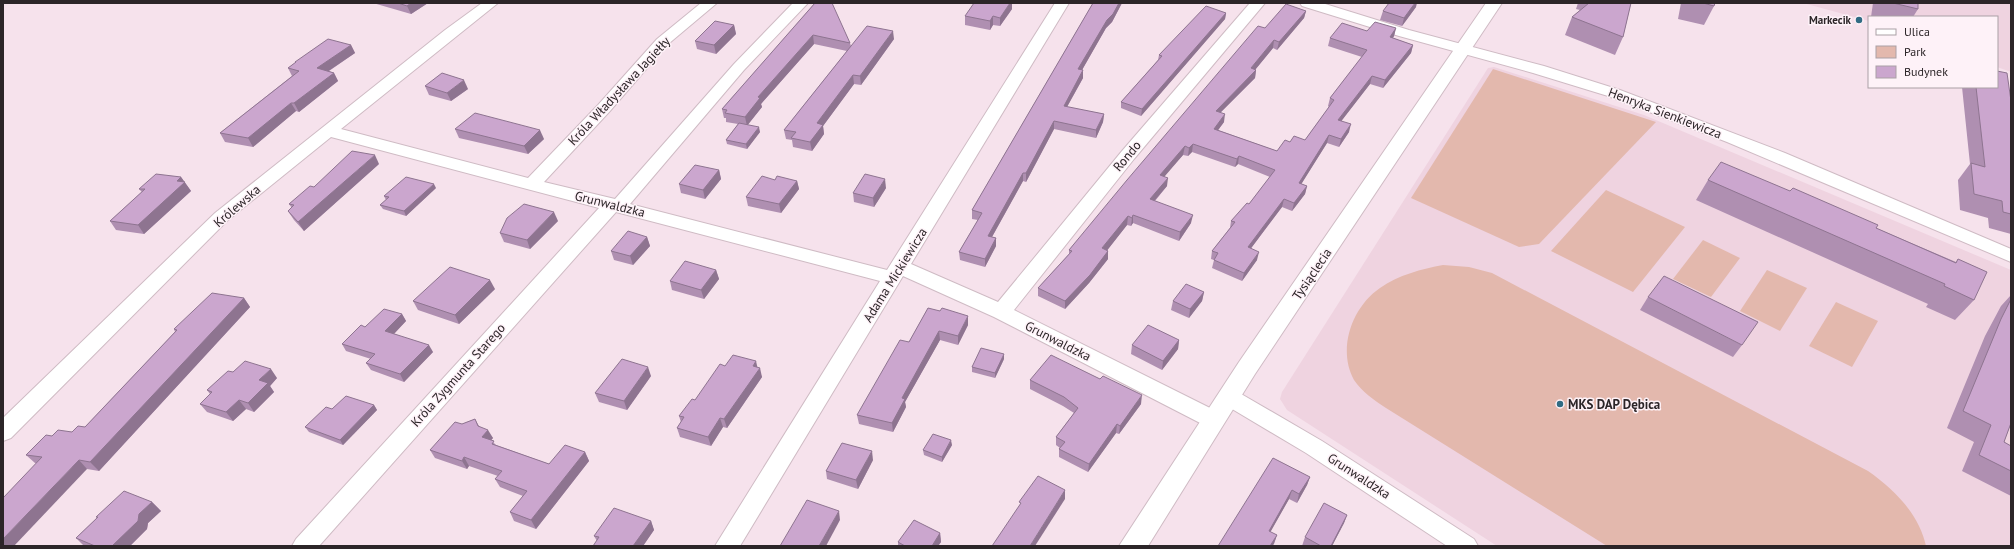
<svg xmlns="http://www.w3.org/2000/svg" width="2014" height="549" viewBox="0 0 2014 549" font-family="'PT Sans',sans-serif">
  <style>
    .built { fill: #efd3e0 }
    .green { fill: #e3b8ad }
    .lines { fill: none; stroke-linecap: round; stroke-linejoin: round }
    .street-casing { stroke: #cfbbc4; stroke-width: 2 }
    .secondary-casing { stroke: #cfbbc4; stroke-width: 2 }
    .street { fill: #fff; fill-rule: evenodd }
    .secondary { fill: #fff; fill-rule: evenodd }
    .wall { fill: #af8fb1 }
    .shaded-wall { fill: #8e7490 }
    .building { fill: #cba6ce; stroke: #8e7490 }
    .poi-dot { fill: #306b83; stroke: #fef2f8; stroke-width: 1.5 }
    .labels { text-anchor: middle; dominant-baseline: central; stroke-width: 3; stroke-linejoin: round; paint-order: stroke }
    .far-poi-label { font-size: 11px; font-weight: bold; fill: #2c2528; stroke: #fef2f8; text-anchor: end }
    .street-label { font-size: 13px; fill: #2c2528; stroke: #fef2f8 }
    .poi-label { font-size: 13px; font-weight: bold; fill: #2c2528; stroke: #fef2f8; text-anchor: start }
  </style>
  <rect width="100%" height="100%" fill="#f6e2ec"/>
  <g class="built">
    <polygon points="1803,3 2011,3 2011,72 1997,67 1997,17 1869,17 1869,21"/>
    <polygon points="1494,67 1644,115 2011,270 2011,546 1497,546 1287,410 1280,399 1282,392 1488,68"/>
  </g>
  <g class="green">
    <polygon points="1493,69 1656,122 1539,244 1519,247 1411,198"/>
    <polygon points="1606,190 1685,227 1633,292 1551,251"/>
    <polygon points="1703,240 1740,258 1711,297 1673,279"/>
    <path d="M1443,265L1469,267L1492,273L1868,471C1894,489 1919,514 1926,546H1607L1386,408C1374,400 1362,392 1354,380C1337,349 1352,307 1380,288C1398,275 1422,269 1443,265Z"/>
    <polygon points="1767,270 1807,288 1780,331 1740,311"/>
    <polygon points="1836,302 1878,321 1852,367 1809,346"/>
  </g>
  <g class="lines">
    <defs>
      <g id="street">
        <polygon points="482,3 498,3 341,129 528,178 598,105 657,39 701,3 717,3 667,45 610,111 544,182 615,199 734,64 793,3 808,3 744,70 630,204 887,270 1055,3 1069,3 911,264 998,302 1122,151 1250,3 1265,3 1134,159 1014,310 1222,414 1225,420 1222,426 1214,429 1206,426 994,317 903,276 740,546 715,546 880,281 616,212 319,546 292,546 296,539 599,208 331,137 227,221 11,438 3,441 3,418 215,213 445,30"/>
        <polygon points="1300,3 1322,3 1409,30 1544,66 1620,90 1785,153 2011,249 2011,262 1727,142 1608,96 1533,73 1399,36 1302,6"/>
        <polygon points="1229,389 1236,391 1322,441 1474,539 1478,546 1447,546 1306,453 1222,403 1218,397 1222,391"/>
      </g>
      <polygon id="secondary" points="1486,3 1502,3 1255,374 1148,546 1119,546 1239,362"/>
    </defs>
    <use href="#street" class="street-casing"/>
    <use href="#secondary" class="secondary-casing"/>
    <use href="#street" class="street"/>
    <use href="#secondary" class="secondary"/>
  </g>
  <g class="wall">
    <polygon points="373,3 428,3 411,14"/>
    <polygon points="815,3 850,43 851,46 894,39 861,85 854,84 823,126 824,134 812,151 793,147 792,140 786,139 784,130 847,51 814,44 761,104 762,107 747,125 760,132 747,149 727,144 726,140 738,124 726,122 726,118 724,118 722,109"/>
    <polygon points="1093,3 1122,3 1112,22 1106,28 1082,70 1083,78 1067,107 1104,114 1103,122 1096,138 1054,129 1026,182 1023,181 992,237 996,238 996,246 985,267 960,260 959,252 978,220 972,219 972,210"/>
    <polygon points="1578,3 1631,3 1623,37 1615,55 1565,35 1572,17 1580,10 1576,9"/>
    <polygon points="1681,3 1715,3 1714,6 1704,25 1678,19"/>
    <polygon points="1873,3 1918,3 1918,9 1913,17 1871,17"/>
    <polygon points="1416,7 1402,26 1380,20 1383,11"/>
    <polygon points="1012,9 1000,26 993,25 990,30 965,25 965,16"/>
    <polygon points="1306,11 1304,18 1277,50 1273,48 1255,70 1256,70 1255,78 1220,113 1224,122 1218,130 1277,151 1290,142 1305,140 1329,107 1328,106 1330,98 1362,57 1328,46 1330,38 1367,31 1396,28 1394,36 1393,38 1413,45 1411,53 1383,88 1370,84 1341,121 1349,132 1339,147 1327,143 1301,184 1307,186 1305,194 1292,211 1282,207 1251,248 1257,260 1242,281 1212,268 1214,260 1211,259 1212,251 1230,228 1231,221 1249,204 1270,177 1238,164 1235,167 1192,152 1188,156 1183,155 1164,176 1167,186 1155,201 1191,223 1179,241 1133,223 1131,226 1127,225 1107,250 1108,251 1108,259 1089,283 1065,309 1038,296 1038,288 1069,254 1069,250 1265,28"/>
    <polygon points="1226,13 1225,19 1141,116 1121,108 1121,102 1158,60 1159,55"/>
    <polygon points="734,25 736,34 716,54 697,49 695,41"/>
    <polygon points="351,45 355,53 329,71 334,73 338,81 299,112 296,111 253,147 225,142 220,133 292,76 288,68 295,63 295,62"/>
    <polygon points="425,86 468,89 451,101 429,95"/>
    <polygon points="1962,87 1997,87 2011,101 2011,234 1989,228 1988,218 1960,210 1958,180 1970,164"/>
    <polygon points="455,129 544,139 528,154 459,138"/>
    <polygon points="379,164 304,231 294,220 288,211 292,208 289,204 314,187"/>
    <polygon points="719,170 721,179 705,199 681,193 679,184"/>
    <polygon points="181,177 191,191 144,234 116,230 110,221 142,192 139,189"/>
    <polygon points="775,180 797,181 799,189 781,213 748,206 746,197"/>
    <polygon points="1708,180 1876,228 1956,262 1958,259 1974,300 1955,320 1926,307 1928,304 1696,200"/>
    <polygon points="436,188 406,216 383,209 380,205 386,200 384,196"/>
    <polygon points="886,188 874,207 854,202 853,193"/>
    <polygon points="558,221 530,249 504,242 500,233"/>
    <polygon points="647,237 650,246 633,265 614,260 611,251"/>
    <polygon points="716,270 719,279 704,299 672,290 670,281"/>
    <polygon points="495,289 459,324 418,310 413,301"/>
    <polygon points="1204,292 1202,301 1189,318 1171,310 1173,301"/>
    <polygon points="2011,295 2011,423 2004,442 2011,446 2011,496 1962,471 1974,442 1947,428 1985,336 2001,306"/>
    <polygon points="1648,297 1742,345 1733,357 1640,310"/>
    <polygon points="244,298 250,307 99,471 87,469 35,463 26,455 52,436 72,432 85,427 175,332 174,329"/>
    <polygon points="928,308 968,325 958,345 940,340 905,402 906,407 893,432 859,424 857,415 909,342"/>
    <polygon points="402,314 406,321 394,334 433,352 404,382 371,370 366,363 371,359 346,351 342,344 365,327"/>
    <polygon points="1179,340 1178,349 1162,370 1131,354 1132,345"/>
    <polygon points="1004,359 995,378 972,372 972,367"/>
    <polygon points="725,366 757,367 762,377 727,428 723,427 711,446 680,437 677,428 681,422 679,416 695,400"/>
    <polygon points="233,372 277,378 270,386 274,392 254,412 246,409 233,421 207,412 200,404 210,394 207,390"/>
    <polygon points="651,376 627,410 599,402 595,393"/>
    <polygon points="1030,380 1141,404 1119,434 1116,433 1088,472 1059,457 1059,449 1060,448 1056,445 1056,437 1074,413 1063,406 1030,389"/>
    <polygon points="374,405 377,410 343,445 309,432 305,427 332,409"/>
    <polygon points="475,419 479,426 493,438 491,440 496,445 549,464 585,452 589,461 536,529 514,521 510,512 523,496 500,487 495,479 498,476 469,466 467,469 435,458 430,450 462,424"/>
    <polygon points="952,445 942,462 924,455 923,450"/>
    <polygon points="873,460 858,489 827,479 826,471"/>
    <polygon points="1310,477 1307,485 1297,503 1289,499 1270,532 1277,535 1274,544 1218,546"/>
    <polygon points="152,502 161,511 148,523 147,529 130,546 84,546 76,538 97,518 96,517"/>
    <polygon points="1347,515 1344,523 1332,546 1302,546 1305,537"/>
    <polygon points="651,521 654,530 643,546 593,546 597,541 594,536"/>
    <polygon points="940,533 941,542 938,546 898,546 898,542"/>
  </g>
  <g class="shaded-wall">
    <polygon points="411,3 428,3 411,14 407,6"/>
    <polygon points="1010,3 1012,3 1012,9 1000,26 1000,18"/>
    <polygon points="1119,3 1122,3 1112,22 1106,28 1078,77 1078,69 1107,20"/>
    <polygon points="1415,3 1417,3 1416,7 1402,26 1404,18"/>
    <polygon points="1306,11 1304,18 1277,50 1279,42"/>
    <polygon points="1226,13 1225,19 1141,116 1142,109"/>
    <polygon points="993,16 993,25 990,30 990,21"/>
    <polygon points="734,25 736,34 716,54 714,45"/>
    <polygon points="1396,28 1394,36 1388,45 1390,37"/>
    <polygon points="893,31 894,39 861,85 860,76"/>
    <polygon points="813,35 814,44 761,104 762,107 747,126 745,117 758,97"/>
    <polygon points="1274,40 1273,48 1250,76 1251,68"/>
    <polygon points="351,45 355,53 321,76 317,68"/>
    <polygon points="1413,45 1411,53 1383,88 1385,80"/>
    <polygon points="1083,70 1083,78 1063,114 1064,106"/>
    <polygon points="1256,70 1255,78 1214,119 1216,111"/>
    <polygon points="334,73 338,81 299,112 294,103"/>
    <polygon points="853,75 854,84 823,126 824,134 812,151 810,142 817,123"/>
    <polygon points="1372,76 1370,84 1336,128 1338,120"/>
    <polygon points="464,80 468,89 451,101 447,93"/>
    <polygon points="291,103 296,111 253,147 248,138"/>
    <polygon points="1104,114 1103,122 1096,138 1096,130"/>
    <polygon points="1225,114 1224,122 1213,137 1214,129"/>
    <polygon points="1054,121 1054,129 1026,182 1026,173"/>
    <polygon points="1351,124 1349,132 1339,147 1341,139"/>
    <polygon points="759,127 760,132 747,149 746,144"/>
    <polygon points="540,130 544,139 528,154 524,146"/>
    <polygon points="1329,135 1327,143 1297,191 1299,183"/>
    <polygon points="1193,144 1192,152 1188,156 1189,148"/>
    <polygon points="1185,146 1183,155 1159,183 1160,175"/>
    <polygon points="375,155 379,164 304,231 298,222"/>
    <polygon points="1239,156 1238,164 1235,167 1237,159"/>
    <polygon points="719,170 721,179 705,199 703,190"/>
    <polygon points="1023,173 1023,181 988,244 988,236"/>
    <polygon points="181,177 191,191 144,234 138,225"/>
    <polygon points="1168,178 1167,186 1149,207 1150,199"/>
    <polygon points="885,179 886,188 874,207 873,198"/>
    <polygon points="797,181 799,189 781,213 779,204"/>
    <polygon points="434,184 436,188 406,216 404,211"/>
    <polygon points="1307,186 1305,194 1292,211 1294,203"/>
    <polygon points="1284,199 1282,207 1246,255 1248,247"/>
    <polygon points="554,212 558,221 530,249 527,240"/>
    <polygon points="1133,215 1133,223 1131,226 1132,218"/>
    <polygon points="1193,215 1191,223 1179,241 1180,232"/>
    <polygon points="1128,216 1127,225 1102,257 1102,248"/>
    <polygon points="647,237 650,246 633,265 630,256"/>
    <polygon points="996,238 996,246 985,267 985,259"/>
    <polygon points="1108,251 1108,259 1089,283 1065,309 1065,301"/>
    <polygon points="1259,252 1257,260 1242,281 1244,273"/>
    <polygon points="716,270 719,279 704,299 701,290"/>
    <polygon points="490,280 495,289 459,324 455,315"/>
    <polygon points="1204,292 1202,301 1189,318 1190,309"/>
    <polygon points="244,298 250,307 99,471 90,462"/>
    <polygon points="402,314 406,321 389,339 385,331"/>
    <polygon points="968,316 968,325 958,345 958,336"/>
    <polygon points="939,331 940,340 905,402 906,407 893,432 892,423 902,398"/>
    <polygon points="1179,340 1178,349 1162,370 1163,361"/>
    <polygon points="429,345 433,352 404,382 400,374"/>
    <polygon points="1004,354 1004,359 995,378 995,373"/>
    <polygon points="756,361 758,370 753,366"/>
    <polygon points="648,367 651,376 627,410 624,401"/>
    <polygon points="760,368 762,377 727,428 724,419"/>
    <polygon points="271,369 277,378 270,386 274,392 254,412 248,403 259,380"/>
    <polygon points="1142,395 1141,404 1119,434 1120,426"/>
    <polygon points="239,400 246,409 233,421 226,412"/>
    <polygon points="374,405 377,410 343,445 340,440"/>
    <polygon points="720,418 723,427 711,446 708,437"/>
    <polygon points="1117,424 1116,433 1088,472 1089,464"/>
    <polygon points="488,430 493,438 486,446 482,437"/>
    <polygon points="951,440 952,445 942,462 942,457"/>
    <polygon points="872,451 873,460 858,489 856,480"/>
    <polygon points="585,452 589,461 536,529 531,520"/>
    <polygon points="464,457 469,466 467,469 462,461"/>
    <polygon points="79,460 87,469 14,546 3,546 3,539"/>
    <polygon points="1310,477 1307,485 1297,503 1299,494"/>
    <polygon points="1065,490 1065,499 1035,546 1030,546"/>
    <polygon points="1292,490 1289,499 1266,540 1269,531"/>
    <polygon points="152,502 161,511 148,523 147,529 130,546 112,546 139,514"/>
    <polygon points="839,511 840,520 826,546 819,546"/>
    <polygon points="1347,515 1344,523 1332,546 1331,546"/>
    <polygon points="651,521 654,530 643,546 633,546"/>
    <polygon points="940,533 941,542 938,546 932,546"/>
    <polygon points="1277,535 1273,546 1270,546"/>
  </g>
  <g class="building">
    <polygon points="398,3 411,3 407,6"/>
    <polygon points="815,3 832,3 850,43 813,35 758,97 760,98 745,117 725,113 727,110 722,109"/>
    <polygon points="974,3 1010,3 1000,18 993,16 990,21 965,16"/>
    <polygon points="1093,3 1119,3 1113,14 1107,20 1078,69 1083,70 1064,106 1104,114 1096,130 1054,121 1026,173 1023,173 988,236 996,238 985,259 959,252 982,213 972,210"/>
    <polygon points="1389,3 1415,3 1404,18 1383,11"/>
    <polygon points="1589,3 1631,3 1623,37 1572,17"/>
    <polygon points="1703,3 1715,3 1714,6"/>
    <polygon points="1893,3 1918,3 1918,9"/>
    <polygon points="1286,4 1306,11 1279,42 1274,40 1251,68 1256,70 1216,111 1225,114 1214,129 1277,151 1285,140 1290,142 1294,136 1305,140 1334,100 1330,98 1367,50 1330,38 1342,23 1367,31 1375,22 1396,28 1390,37 1413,45 1385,80 1372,76 1338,120 1351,124 1341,139 1329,135 1299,183 1307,186 1294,203 1284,199 1248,247 1259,252 1244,273 1214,260 1218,253 1212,251 1235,222 1231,221 1247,203 1249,204 1275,170 1239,156 1237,159 1193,144 1189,148 1185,146 1160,175 1168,178 1150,199 1193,215 1180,232 1133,215 1132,218 1128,216 1102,248 1108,251 1090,275 1065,301 1038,288 1072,251 1069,250 1127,180 1258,26 1265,28"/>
    <polygon points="1206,6 1226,13 1142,109 1121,102 1162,56 1159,55"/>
    <polygon points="715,21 734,25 714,45 695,41"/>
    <polygon points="867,26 893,31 860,76 853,75 817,123 823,125 810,142 791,138 796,132 784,130"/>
    <polygon points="328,39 351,45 317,68 334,73 294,103 291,103 248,138 220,133 299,71 288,68 296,62 295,62"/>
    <polygon points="1997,71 2007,73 2011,101 2011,214 2003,212 2002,201 1974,194 1971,163 1985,167 1976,87 1997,87"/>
    <polygon points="442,73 464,80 447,93 425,86"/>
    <polygon points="475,113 540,130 524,146 455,129"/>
    <polygon points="739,123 759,127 746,144 726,140"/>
    <polygon points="352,151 375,155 298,222 288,211 294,205 289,204 310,186 314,187"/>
    <polygon points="1721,162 1790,191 1793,188 1878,225 1876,228 1956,263 1958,259 1987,272 1974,300 1944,286 1945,284 1708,180"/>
    <polygon points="695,165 719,170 703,190 679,184"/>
    <polygon points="156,174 181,177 177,181 185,182 138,225 110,221 145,189 139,189"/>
    <polygon points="865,174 885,179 873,198 853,193"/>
    <polygon points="762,176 775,180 777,176 797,181 779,204 746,197"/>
    <polygon points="406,177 434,184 404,211 380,205 389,197 384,196"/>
    <polygon points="524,204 554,212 527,240 500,233 507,218"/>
    <polygon points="628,231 647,237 630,256 611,251"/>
    <polygon points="685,261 716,270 701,290 670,281"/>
    <polygon points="450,267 490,280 455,315 413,301"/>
    <polygon points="1664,276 1758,322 1742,345 1648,297"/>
    <polygon points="1186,284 1204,292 1190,309 1173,301"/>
    <polygon points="212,293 244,298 90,462 79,460 3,539 3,498 42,457 26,455 46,435 52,436 58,430 72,432 78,426 85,427 177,330 174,329"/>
    <polygon points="2011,299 2011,423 2004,442 2011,446 2011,471 1979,455 1991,425 1963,411 2001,319"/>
    <polygon points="928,308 940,311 942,308 968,316 958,336 939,331 902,398 905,399 892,423 857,415 900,340 909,342"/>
    <polygon points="384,309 402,314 385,331 429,345 400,374 366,363 375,354 342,344 361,325 365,327"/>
    <polygon points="1148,325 1179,340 1163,361 1132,345"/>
    <polygon points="981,348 1004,354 995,373 972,367"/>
    <polygon points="733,355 756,361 753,366 760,368 724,419 720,418 708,437 677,428 684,417 679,416 692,399 695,400 720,364 725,366"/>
    <polygon points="1051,355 1100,379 1103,376 1142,395 1120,426 1117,424 1089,464 1059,449 1065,442 1056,437 1078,408 1064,397 1030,380"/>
    <polygon points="622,359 648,367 624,401 595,393"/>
    <polygon points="245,361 271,369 259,380 268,383 248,403 239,400 226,412 200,404 212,392 207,390 228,371 233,372"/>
    <polygon points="346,396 374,405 340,440 305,427 326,407 332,409"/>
    <polygon points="475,419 478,426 488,430 482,437 494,441 492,444 549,464 565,445 585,452 531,520 510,512 527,491 495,479 502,471 464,457 462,461 430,450 455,422 462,424"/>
    <polygon points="933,434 951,440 942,457 923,450"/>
    <polygon points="842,443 872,451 856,480 826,471"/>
    <polygon points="1273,458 1310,477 1299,494 1292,490 1269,531 1277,535 1270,546 1218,546"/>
    <polygon points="1038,476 1065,490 1030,546 992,546 1021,503 1019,502"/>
    <polygon points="124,491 152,502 139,514 138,521 112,546 95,546 76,538 98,517 96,517"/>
    <polygon points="807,500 839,511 819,546 780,546"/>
    <polygon points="1324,503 1347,515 1331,546 1321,546 1305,537"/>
    <polygon points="614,508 651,521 633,546 593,546 599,537 594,536"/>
    <polygon points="914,520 940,533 932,546 905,546 898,542"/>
  </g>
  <g class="poi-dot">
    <circle cx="1859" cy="20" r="4"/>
    <circle cx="1560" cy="404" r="4"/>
  </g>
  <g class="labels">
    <g class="far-poi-label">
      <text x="1851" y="20">Markecik</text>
    </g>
    <g class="street-label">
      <text transform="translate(619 91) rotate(-47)">Króla Władysława Jagiełły</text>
      <text transform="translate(1665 113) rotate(21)">Henryka Sienkiewicza</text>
      <text transform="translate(1127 156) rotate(-50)">Rondo</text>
      <text transform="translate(610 204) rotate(14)">Grunwaldzka</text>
      <text transform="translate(237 206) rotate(-41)">Królewska</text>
      <text transform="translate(1312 274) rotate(-56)">Tysiąclecia</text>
      <text transform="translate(895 275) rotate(-58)">Adama Mickiewicza</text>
      <text transform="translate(1058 341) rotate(27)">Grunwaldzka</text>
      <text transform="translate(458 375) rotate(-48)">Króla Zygmunta Starego</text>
      <text transform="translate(1359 476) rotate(33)">Grunwaldzka</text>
    </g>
    <g class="poi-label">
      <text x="1568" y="404">MKS DAP Dębica</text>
    </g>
  </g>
  <rect width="2014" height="549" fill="none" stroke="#2c2528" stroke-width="8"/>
  <rect x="1868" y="16" width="130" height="72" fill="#fef2f8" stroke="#aaa0a5"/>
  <rect x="1876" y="29" width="20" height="6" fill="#ffffff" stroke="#aaa0a5"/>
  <text x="1904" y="36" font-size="12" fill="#2c2528">Ulica</text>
  <rect x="1876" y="46" width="20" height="12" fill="#e3b8ad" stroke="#aaa0a5"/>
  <text x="1904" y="56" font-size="12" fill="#2c2528">Park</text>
  <rect x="1876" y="66" width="20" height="12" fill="#cba6ce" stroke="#aaa0a5"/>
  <text x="1904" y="76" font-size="12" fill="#2c2528">Budynek</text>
</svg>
